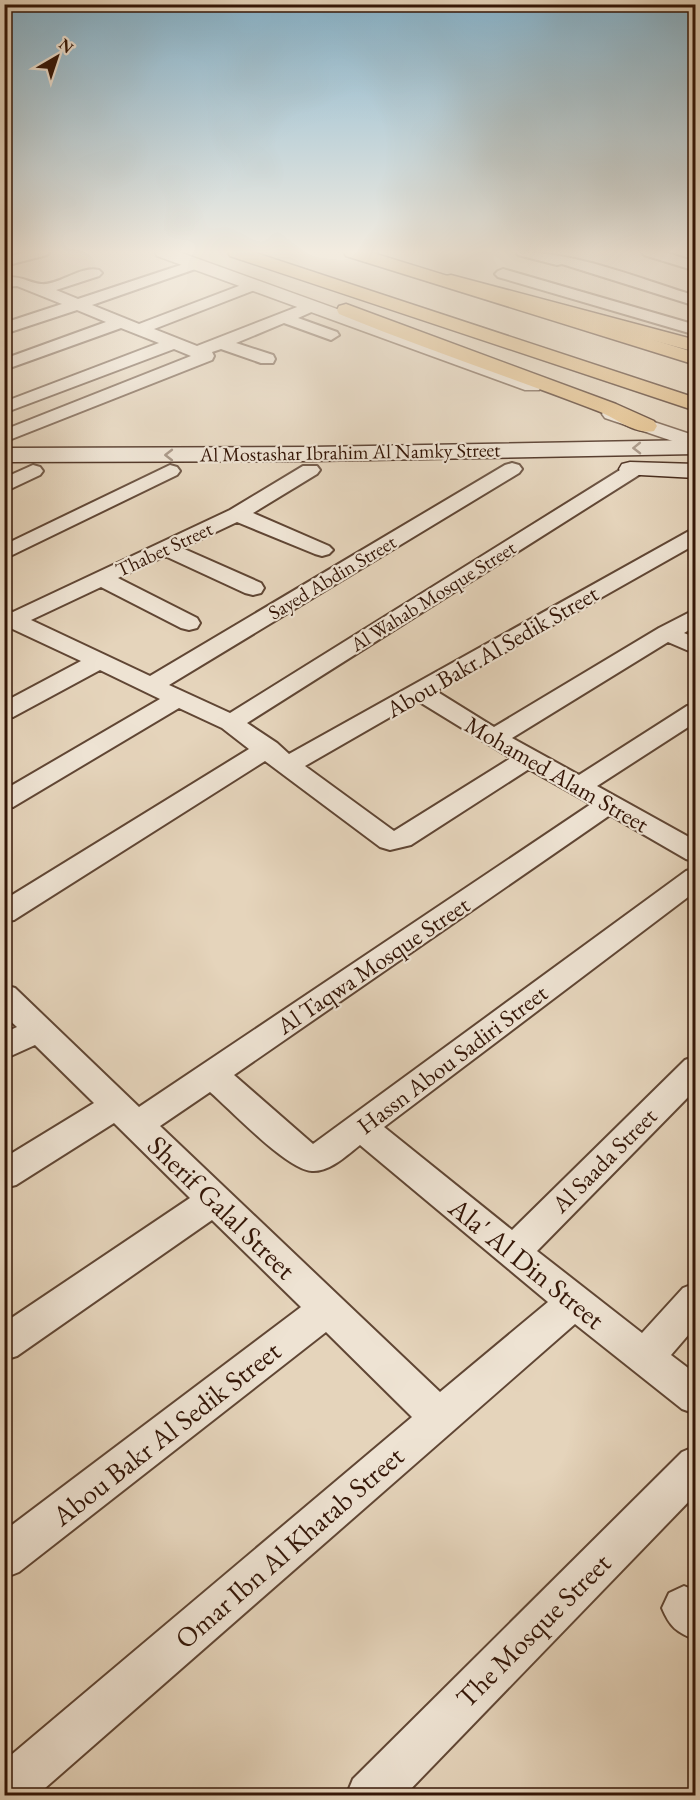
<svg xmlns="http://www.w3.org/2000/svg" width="700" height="1800" viewBox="0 0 700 1800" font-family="'EB Garamond',serif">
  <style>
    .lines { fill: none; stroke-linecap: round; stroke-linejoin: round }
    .minor-casing { stroke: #604634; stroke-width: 4 }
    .tertiary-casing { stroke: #604634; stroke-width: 3 }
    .secondary-casing { stroke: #341607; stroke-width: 3 }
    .trunk-casing { stroke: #341607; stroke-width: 3 }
    .motorway-casing { stroke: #341607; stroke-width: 3 }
    .minor { fill: #eee3d3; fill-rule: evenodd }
    .tertiary { fill: #eee3d3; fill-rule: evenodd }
    .secondary { fill: #eee3d3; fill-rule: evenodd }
    .trunk { fill: #e2ba7e; fill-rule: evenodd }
    .motorway { fill: #e2ba7e; fill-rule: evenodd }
    .oneway { stroke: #9a8777 }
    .labels { text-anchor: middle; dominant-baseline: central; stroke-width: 4.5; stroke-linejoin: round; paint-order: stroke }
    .far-street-label { font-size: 20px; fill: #341607; stroke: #eee3d3 }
    .street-label { font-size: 24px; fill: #341607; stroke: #eee3d3 }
    .near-street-label { font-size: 28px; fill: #341607; stroke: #eee3d3 }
  </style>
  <rect width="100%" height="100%" fill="#e5d4bb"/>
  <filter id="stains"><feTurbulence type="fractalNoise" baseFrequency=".00333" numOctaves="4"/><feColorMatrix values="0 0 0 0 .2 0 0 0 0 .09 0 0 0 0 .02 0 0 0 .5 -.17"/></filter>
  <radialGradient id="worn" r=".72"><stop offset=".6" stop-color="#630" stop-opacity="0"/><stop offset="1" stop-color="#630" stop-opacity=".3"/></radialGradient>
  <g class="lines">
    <defs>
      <g id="minor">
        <polygon points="26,252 49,252 47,255 4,266 4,258"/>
        <path d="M516,252C577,252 637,278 696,296V306L562,264L557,265L518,255Z"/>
        <polygon points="642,252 664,252 696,262 696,271 644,255"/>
        <path d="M196,260L203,264L201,267L92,305L139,324L252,281L257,283L260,286L257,289L154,329L197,346L310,302L318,307L316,310L298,318L337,332L339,335L331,340L284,323L236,343L273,355L275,359L273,363H261L221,349L212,352L214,356L212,360L4,442V430L191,356L174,349L4,413V402L159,343L121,328L4,370V359L106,322L77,310L4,334V323L62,304L17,286L4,287V277C24,276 26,282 41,284C58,286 81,265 99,270L102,273L99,276L56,290L78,299Z"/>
        <polygon points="503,269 696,325 696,335 498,277 495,274 498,271"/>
        <path d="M512,463L519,465L522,469L519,473L169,685L230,713L628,465H642L645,469L642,473L247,723L277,743L289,754L689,531L696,529V544L436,691L494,727L659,628L696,609V626L684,633L696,638V654L668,642L512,738L579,775L687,706L696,704V722L597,786L696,841V862L686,859L610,815L234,1075L313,1144L686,871L696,868V891L384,1127L512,1230L685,1060L696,1056V1089L537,1251L642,1333L683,1288L696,1283V1326L671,1355L696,1374V1414L682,1409L575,1324L36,1796H4V1761L412,1417L326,1332L19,1572L4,1578V1531L301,1307L212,1220L17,1356L4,1360V1323L190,1198L114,1123L16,1185L4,1188V1158L94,1103L35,1045L4,1059V1033L17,1027L4,1015V985L15,988L139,1107L591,804L529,769L411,845L390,850L380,847L265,761L14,920L4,922V900L249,749L222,728L179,708L13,807L4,809V790L160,699L100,670L13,717L4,719V702L81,661L4,625V609L13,612L230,510L303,466H317L320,470L317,474L253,513L329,546L333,550L329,554L322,556L315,554L237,522L182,548L261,583L264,588L261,593L253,595L245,593L165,556L118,578L197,618L200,623L197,628L189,630L181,628L101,587L31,620L150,676L505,465ZM418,701L511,758L394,831L305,766ZM210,1092C231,1110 287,1170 312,1171C330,1172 347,1155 360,1145L548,1302L440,1392L160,1126Z"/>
        <polygon points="33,465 40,467 43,471 40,475 4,492 4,478"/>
        <polygon points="170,465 177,467 180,471 177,475 4,559 4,545"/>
        <polygon points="696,1446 696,1494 404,1796 346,1796 353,1779 682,1452"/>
        <path d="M684,1586L696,1591V1640C676,1632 670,1627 662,1608L669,1593Z"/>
      </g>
      <g id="tertiary">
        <polygon points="155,252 179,252 539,382 542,386 539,390 525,390 157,256"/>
        <polygon points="612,408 696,436 696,449 605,418 602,414 605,410"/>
      </g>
      <g id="secondary">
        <polygon points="696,440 696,454 312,461 4,462 4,448 312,447"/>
        <polygon points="630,462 696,464 696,478 622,474 619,469 622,464"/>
      </g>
      <polygon id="trunk" points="451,275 696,340 696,352 445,284 442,280 445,276"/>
      <g id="motorway">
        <polygon points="228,252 253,252 696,398 696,411 230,256"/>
        <polygon points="344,252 370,252 696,353 696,365 346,256"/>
        <path d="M346,304L616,404L654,421L657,426L654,431C635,435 616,418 598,411C512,378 425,349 339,314L337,310L339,306Z"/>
      </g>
    </defs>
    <use href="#minor" class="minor-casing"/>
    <use href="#tertiary" class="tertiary-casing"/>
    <use href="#secondary" class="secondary-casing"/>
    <use href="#trunk" class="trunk-casing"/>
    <use href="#motorway" class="motorway-casing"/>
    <use href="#minor" class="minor"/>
    <use href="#tertiary" class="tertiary"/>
    <use href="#secondary" class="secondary"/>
    <use href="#trunk" class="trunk"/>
    <use href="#motorway" class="motorway"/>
  </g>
  <defs><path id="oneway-chevron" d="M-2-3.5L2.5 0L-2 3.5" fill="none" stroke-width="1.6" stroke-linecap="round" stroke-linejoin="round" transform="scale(1.5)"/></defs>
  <g class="oneway">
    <use href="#oneway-chevron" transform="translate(637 448) rotate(179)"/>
    <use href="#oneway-chevron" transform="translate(169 455) rotate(180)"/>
  </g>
  <linearGradient id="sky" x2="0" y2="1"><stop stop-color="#87b6d0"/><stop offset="0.5" stop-color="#f3ece0"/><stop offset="1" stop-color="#f3ece0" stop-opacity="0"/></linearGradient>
  <rect width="700" height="504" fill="url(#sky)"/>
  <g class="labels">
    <g class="far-street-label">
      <text transform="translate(350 452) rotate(-1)">Al Mostashar Ibrahim Al Namky Street</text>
      <text transform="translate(164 549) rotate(-25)">Thabet Street</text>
      <text transform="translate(332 577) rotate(-31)">Sayed Abdin Street</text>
      <text transform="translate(433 596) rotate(-32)">Al Wahab Mosque Street</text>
    </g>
    <g class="street-label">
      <text transform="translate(492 651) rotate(-30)">Abou Bakr Al Sedik Street</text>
      <text transform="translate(557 774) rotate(30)">Mohamed Alam Street</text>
      <text transform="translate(373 965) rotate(-34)">Al Taqwa Mosque Street</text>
      <text transform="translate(452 1059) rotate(-37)">Hassn Abou Sadiri Street</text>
      <text transform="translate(604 1160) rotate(-45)">Al Saada Street</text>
    </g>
    <g class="near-street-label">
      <text transform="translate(222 1207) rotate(44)">Sherif Galal Street</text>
      <text transform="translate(527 1263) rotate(39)">Ala' Al Din Street</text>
      <text transform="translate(166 1433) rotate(-38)">Abou Bakr Al Sedik Street</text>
      <text transform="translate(289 1547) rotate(-41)">Omar Ibn Al Khatab Street</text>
      <text transform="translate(533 1630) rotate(-45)">The Mosque Street</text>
    </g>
  </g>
  <rect width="700" height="1800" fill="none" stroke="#e5d4bb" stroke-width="24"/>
  <rect x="6" y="6" width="688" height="1788" fill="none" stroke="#341607" stroke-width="3"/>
  <rect x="12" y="12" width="676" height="1776" fill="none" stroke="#341607" stroke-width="1.5"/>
  <g transform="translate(57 57) rotate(39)" stroke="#eee3d3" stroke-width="4.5" paint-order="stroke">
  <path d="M0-4.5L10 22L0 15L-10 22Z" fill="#341607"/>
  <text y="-9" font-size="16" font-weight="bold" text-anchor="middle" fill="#341607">N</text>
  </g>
  <rect width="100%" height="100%" filter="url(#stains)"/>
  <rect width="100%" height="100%" fill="url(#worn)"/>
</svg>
